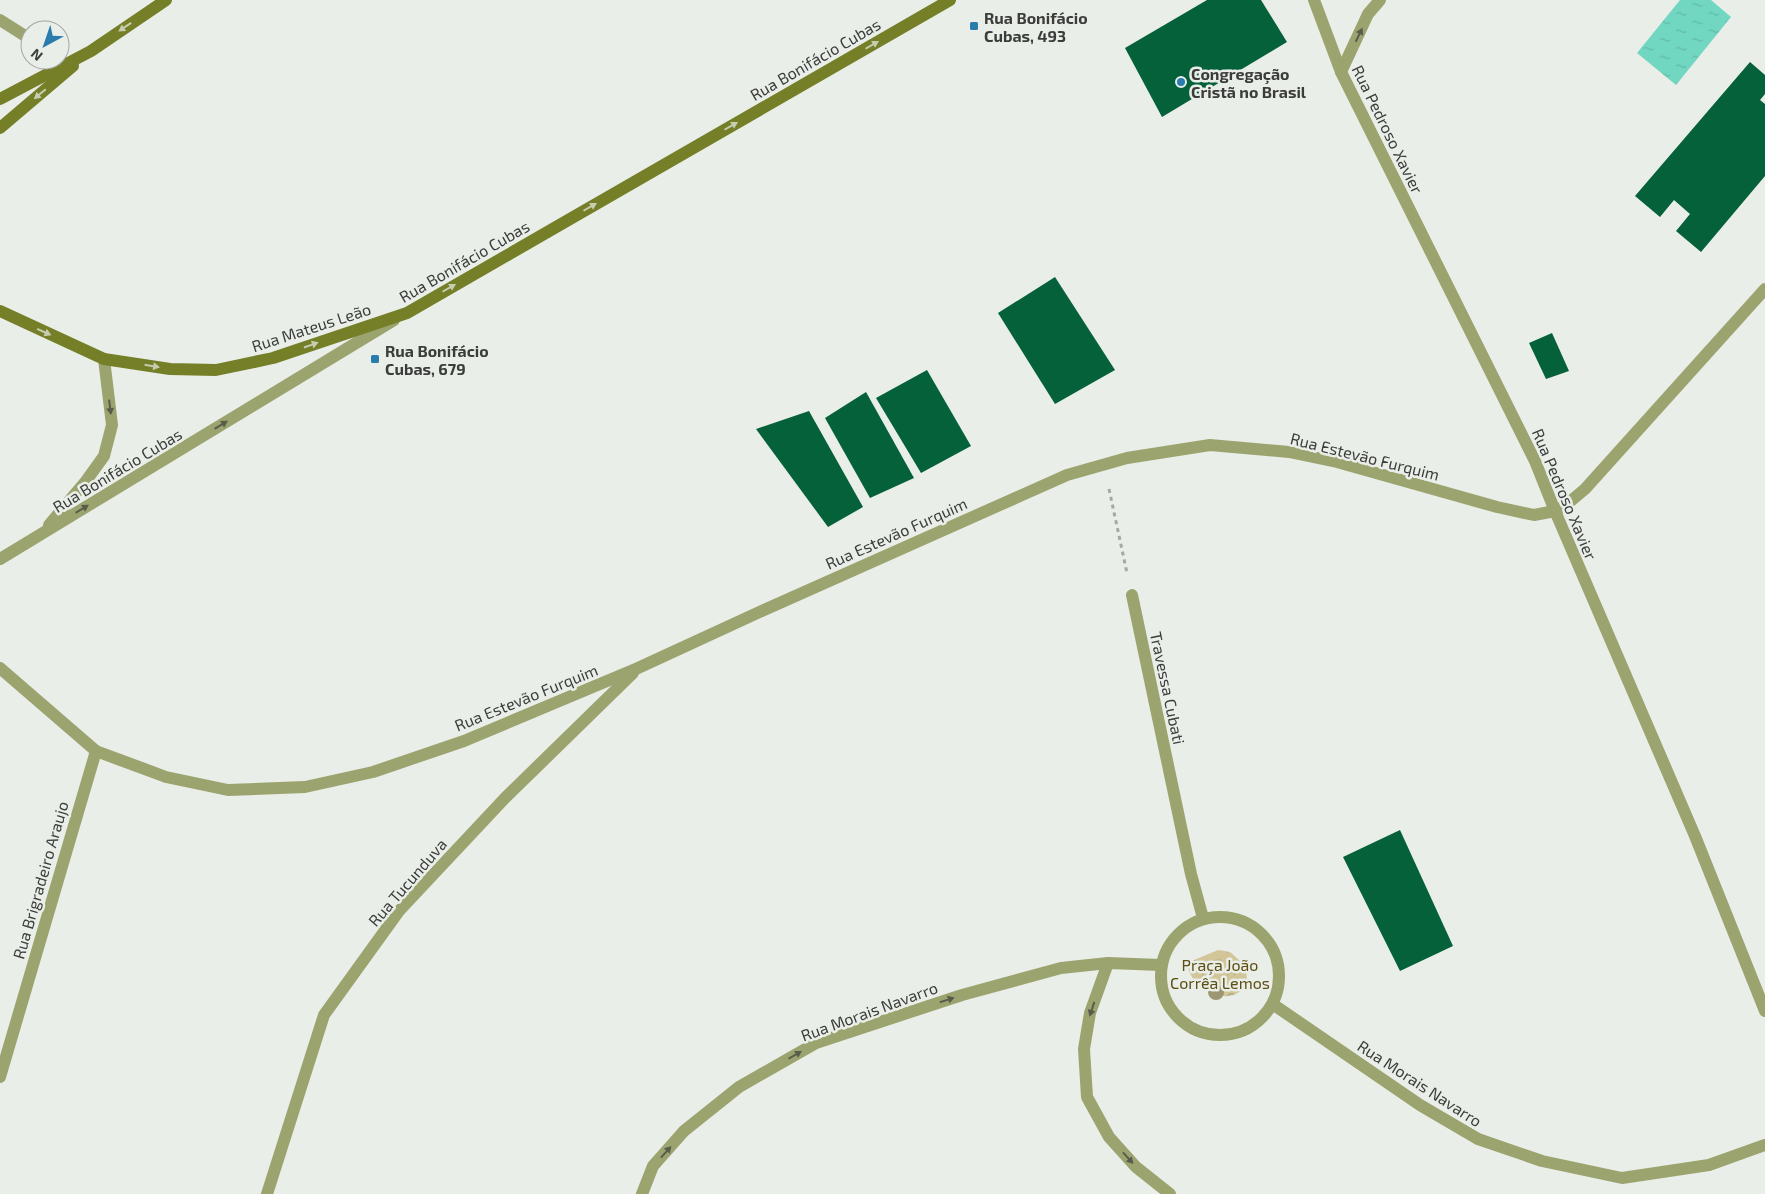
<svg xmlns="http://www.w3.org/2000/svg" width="1765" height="1194" viewBox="0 0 1765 1194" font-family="'Exo 2',sans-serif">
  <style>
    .park { fill: url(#park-crowns) }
    .water { fill: url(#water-ripples) }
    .building { fill: #046139 }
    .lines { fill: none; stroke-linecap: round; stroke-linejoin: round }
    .path { stroke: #a5a8a4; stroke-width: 3; stroke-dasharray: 4 4; stroke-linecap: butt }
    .service { stroke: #9ba46f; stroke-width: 12 }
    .minor { stroke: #9ba46f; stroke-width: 12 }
    .tertiary { stroke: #9ba46f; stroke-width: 12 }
    .secondary { stroke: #757f28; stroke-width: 12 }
    .tree { fill: #9c9672 }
    .oneway { fill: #c7cdaf }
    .oneway2 { fill: #585c4a }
    .poi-dot { fill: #2a7cad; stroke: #eaeee9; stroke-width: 2 }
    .labels { text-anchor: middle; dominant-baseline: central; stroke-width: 5; stroke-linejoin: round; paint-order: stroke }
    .poi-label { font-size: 16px; font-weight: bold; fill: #3b3d3a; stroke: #eaeee9; text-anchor: start }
    .street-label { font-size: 16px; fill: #3b3d3a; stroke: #eaeee9 }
    .park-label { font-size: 16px; fill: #5d4e11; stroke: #eaeee9 }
  </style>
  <defs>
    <pattern id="park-crowns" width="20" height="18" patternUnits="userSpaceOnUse" patternTransform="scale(1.25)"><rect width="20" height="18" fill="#d2c699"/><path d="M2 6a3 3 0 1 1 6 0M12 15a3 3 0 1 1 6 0" fill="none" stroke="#aca27e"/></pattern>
    <pattern id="water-ripples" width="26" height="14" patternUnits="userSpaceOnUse" patternTransform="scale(1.25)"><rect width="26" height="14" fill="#71d7c1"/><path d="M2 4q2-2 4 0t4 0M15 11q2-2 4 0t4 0" fill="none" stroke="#63b9a7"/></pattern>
  </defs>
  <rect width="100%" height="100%" fill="#eaeee9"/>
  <path class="park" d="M1218,950C1221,950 1226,951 1229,952C1233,953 1235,957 1238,959C1261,981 1235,1011 1203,988C1194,981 1189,975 1187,963Z"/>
  <polygon class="water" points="1680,0 1711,0 1731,17 1676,85 1637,53"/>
  <g class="building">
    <polygon points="1207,0 1261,0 1287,42 1162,117 1125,48"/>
    <polygon points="1750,62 1765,75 1765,94 1760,100 1765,104 1765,176 1701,252 1676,231 1690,214 1674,200 1660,217 1635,196"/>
    <polygon points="1055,277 1115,370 1055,404 998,313"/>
    <polygon points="1552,333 1569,371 1546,379 1529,343"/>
    <polygon points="927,370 971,446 921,473 876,398"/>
    <polygon points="866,392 914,478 870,498 825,418"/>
    <polygon points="809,411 863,507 828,527 756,429"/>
    <polygon points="1400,830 1453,946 1400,971 1343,857"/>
  </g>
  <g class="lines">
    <polyline class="path" points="1109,489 1127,573"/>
    <polyline class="service" points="0,20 30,39"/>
    <g class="minor">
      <polyline points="1314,0 1341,72 1535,461 1555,511 1695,836 1765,1011"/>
      <polyline points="1341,72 1368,14 1380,0"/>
      <polyline points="1132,595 1191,874 1203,918"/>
      <polyline points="0,668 96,751 166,777 228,790 305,787 373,772 464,741 638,668 764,610 1067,475 1127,458 1210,445 1289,452 1337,462 1497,507 1534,515 1555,511 1566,505 1585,489 1765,289"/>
      <circle cx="1220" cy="976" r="59"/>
      <polyline points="1108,963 1090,1013 1084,1049 1087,1097 1109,1137 1136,1167 1170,1194"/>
      <polyline points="1274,1005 1420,1105 1478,1139 1542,1161 1622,1178 1709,1165 1765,1145"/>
      <polyline points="0,1077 96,751"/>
      <polyline points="267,1194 324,1015 399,911 505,798 633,673"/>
      <polyline points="642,1194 653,1166 684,1131 739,1087 816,1043 962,995 1061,968 1108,963 1161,965"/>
    </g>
    <g class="tertiary">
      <polyline points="49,525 86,481 104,456 112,425 104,359"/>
      <polyline points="0,559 394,320"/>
    </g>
    <g class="secondary">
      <polyline points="0,99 91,51 166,0"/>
      <polyline points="0,128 73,66"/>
      <polyline points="0,311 104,359 170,369 216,370 273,358 407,313 950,0"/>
    </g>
  </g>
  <circle class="tree" cx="1216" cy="992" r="8"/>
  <defs><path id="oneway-solid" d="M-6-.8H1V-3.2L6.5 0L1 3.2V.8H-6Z" transform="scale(1.25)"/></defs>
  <g class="oneway">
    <use href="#oneway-solid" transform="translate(125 27) rotate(146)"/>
    <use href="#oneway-solid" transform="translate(872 45) rotate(-30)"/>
    <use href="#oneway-solid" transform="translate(40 94) rotate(140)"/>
    <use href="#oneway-solid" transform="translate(731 126) rotate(-30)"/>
    <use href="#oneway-solid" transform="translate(590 207) rotate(-30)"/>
    <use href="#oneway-solid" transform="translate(449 288) rotate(-30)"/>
    <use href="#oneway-solid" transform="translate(44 332) rotate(24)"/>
    <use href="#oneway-solid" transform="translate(311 345) rotate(-19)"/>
    <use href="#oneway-solid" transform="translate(152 366) rotate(9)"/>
  </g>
  <g class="oneway2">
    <use href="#oneway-solid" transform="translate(1359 35) rotate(-64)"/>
    <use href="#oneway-solid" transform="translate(110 407) rotate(83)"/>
    <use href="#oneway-solid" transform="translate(221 425) rotate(-31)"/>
    <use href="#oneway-solid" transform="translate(82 509) rotate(-31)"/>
    <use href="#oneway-solid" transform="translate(947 1000) rotate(-18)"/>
    <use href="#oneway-solid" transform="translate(1092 1009) rotate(108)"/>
    <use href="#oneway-solid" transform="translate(795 1055) rotate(-30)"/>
    <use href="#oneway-solid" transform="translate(666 1152) rotate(-48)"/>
    <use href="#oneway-solid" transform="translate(1128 1158) rotate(48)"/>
  </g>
  <g class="poi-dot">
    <rect x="969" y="21" width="10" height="10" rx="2.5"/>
    <circle cx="1181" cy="82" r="5"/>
    <rect x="370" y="354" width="10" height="10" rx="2.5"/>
  </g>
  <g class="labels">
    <g class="poi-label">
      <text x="984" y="17">Rua Bonifácio<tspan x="984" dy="18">Cubas, 493</tspan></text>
      <text x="1191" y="73">Congregação<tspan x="1191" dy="18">Cristã no Brasil</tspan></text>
      <text x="385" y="350">Rua Bonifácio<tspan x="385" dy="18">Cubas, 679</tspan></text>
    </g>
    <g class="street-label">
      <text transform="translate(815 59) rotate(-30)">Rua Bonifácio Cubas</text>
      <text transform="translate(1388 129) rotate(64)">Rua Pedroso Xavier</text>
      <text transform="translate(464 261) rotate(-30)">Rua Bonifácio Cubas</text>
      <text transform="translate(311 327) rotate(-18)">Rua Mateus Leão</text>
      <text transform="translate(1365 456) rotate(14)">Rua Estevão Furquim</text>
      <text transform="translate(117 470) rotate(-31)">Rua Bonifácio Cubas</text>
      <text transform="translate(1565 494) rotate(67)">Rua Pedroso Xavier</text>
      <text transform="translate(896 533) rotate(-24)">Rua Estevão Furquim</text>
      <text transform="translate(1168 688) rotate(78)">Travessa Cubati</text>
      <text transform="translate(526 697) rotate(-22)">Rua Estevão Furquim</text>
      <text transform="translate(40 880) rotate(-74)">Rua Brigradeiro Araujo</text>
      <text transform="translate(407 882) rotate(-49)">Rua Tucunduva</text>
      <text transform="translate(869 1011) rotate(-20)">Rua Morais Navarro</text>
      <text transform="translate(1420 1083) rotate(33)">Rua Morais Navarro</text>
    </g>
    <g class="park-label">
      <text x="1220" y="964">Praça João<tspan x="1220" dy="18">Corrêa Lemos</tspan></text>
    </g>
  </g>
  <g transform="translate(45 45) rotate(220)"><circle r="24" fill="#eaeee9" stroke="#a4a7a3"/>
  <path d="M0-4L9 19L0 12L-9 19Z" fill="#2a7cad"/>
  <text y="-8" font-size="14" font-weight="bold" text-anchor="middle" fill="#3b3d3a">N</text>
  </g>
</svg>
